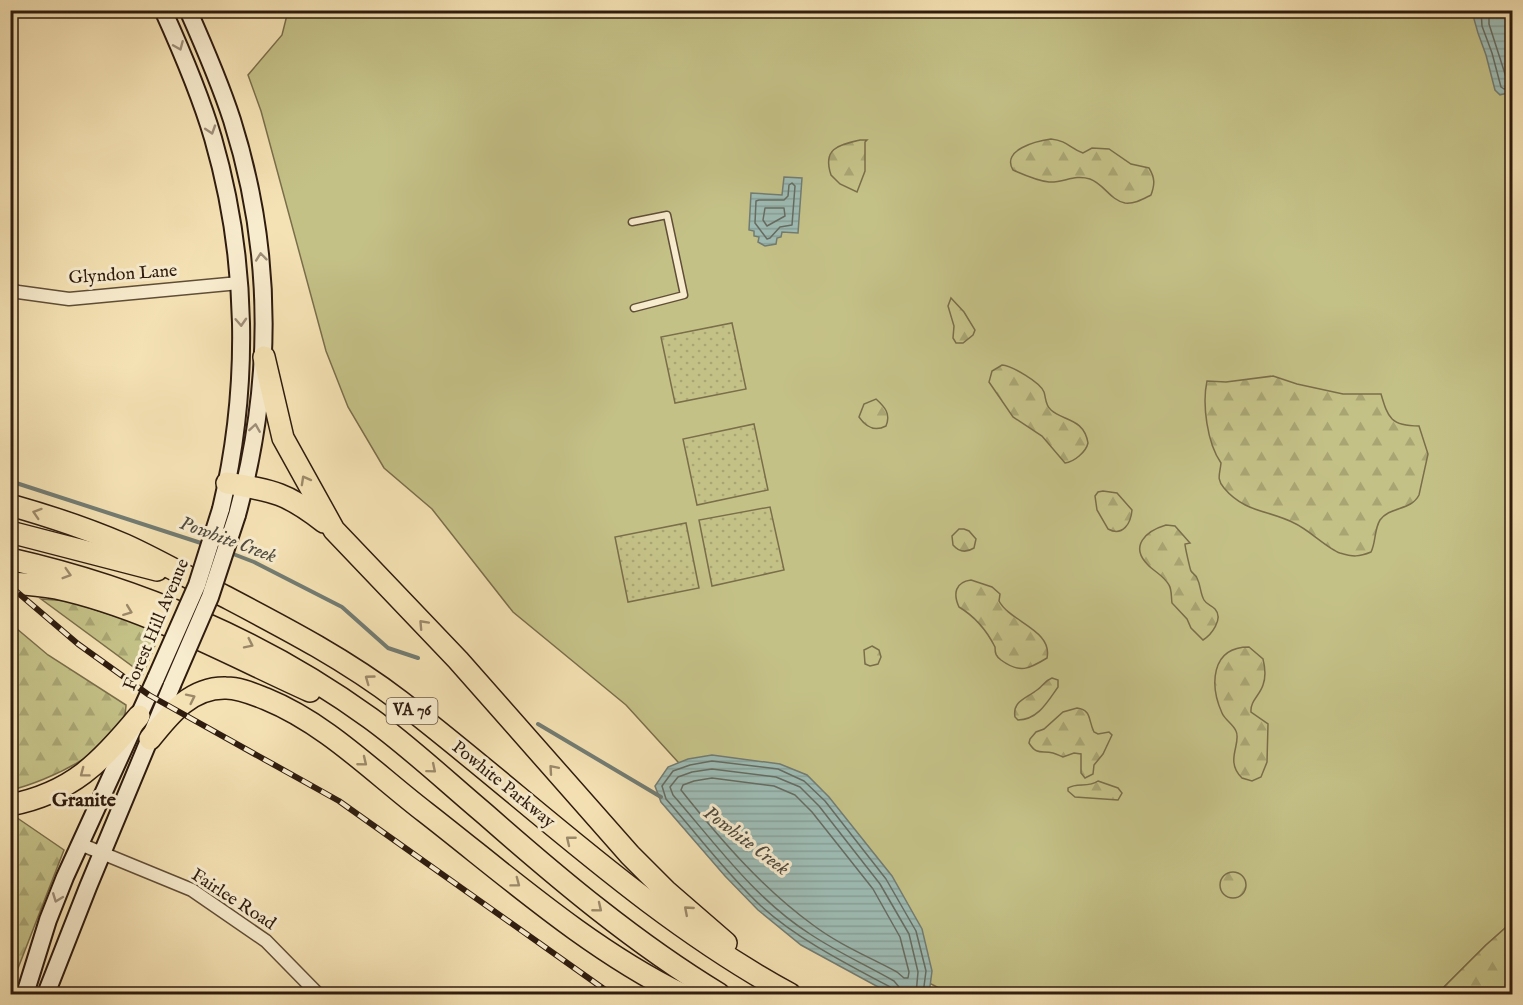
<svg xmlns="http://www.w3.org/2000/svg" width="1523" height="1005" viewBox="0 0 1523 1005" font-family="'IM FELL English',serif">
  <style>
    .green { fill: #c4c187; stroke: #7a6e4b; stroke-width: 1.5 }
    .forest { fill: url(#forest-firs); stroke: #7a6e4b; stroke-width: 1.5 }
    .park { fill: url(#park-dots); stroke: #7a6e4b; stroke-width: 1.5 }
    .water { fill: url(#water-rules); stroke: #727c73; stroke-width: 1.5 }
    .lines { fill: none; stroke-linecap: round; stroke-linejoin: round }
    .shore { stroke: #666c62; stroke-width: 1.5 }
    .stream { stroke: #727c73; stroke-width: 4 }
    .lane-casing { stroke: #604e38; stroke-width: 9 }
    .street-casing { stroke: #604e38; stroke-width: 15 }
    .secondary-casing { stroke: #2f1c0f; stroke-width: 20 }
    .highway-casing { stroke: #2f1c0f; stroke-width: 24 }
    .lane { stroke: #f8ecce; stroke-width: 6 }
    .street { stroke: #f8ecce; stroke-width: 12 }
    .secondary { stroke: #f8ecce; stroke-width: 16 }
    .highway { stroke: #f5e2b4; stroke-width: 21 }
    .rail-casing { stroke: #2f1c0f; stroke-width: 6 }
    .rail { stroke: #f8ecce; stroke-width: 4; stroke-dasharray: 11; stroke-linecap: butt }
    .secondary-bridge-casing { stroke: #2f1c0f; stroke-width: 20; stroke-linecap: butt }
    .secondary-bridge { stroke: #f8ecce; stroke-width: 16 }
    .oneway { stroke: #9e8e78 }
    .oneway2 { stroke: #9c896a }
    .labels { text-anchor: middle; dominant-baseline: central; stroke-width: 6; stroke-linejoin: round; paint-order: stroke }
    .shield { fill: #f8ecce; stroke: #6b5a48; stroke-width: 1.5 }
    .shield-label { font-size: 16px; font-weight: bold; fill: #2f1c0f }
    .street-label { font-size: 18px; fill: #2f1c0f; stroke: #f8ecce }
    .water-label { font-size: 20px; font-style: italic; fill: #504c41; stroke: #f8ecce }
    .neighbourhood-label { font-size: 20px; font-weight: bold; fill: #2f1c0f; stroke: #f8ecce }
  </style>
  <defs>
    <pattern id="forest-firs" width="22" height="20" patternUnits="userSpaceOnUse" patternTransform="scale(1.5)"><rect width="22" height="20" fill="#c4c187"/><path d="M5 1l3.5 6h-7zM16 11l3.5 6h-7z" fill="#a9a573"/></pattern>
    <pattern id="park-dots" width="8" height="8" patternUnits="userSpaceOnUse" patternTransform="scale(1.5)"><rect width="8" height="8" fill="#c4c187"/><path d="M2 2h.1M6 6h.1" fill="none" stroke="#a9a573" stroke-width="1.8" stroke-linecap="round"/></pattern>
    <pattern id="water-rules" width="6" height="5" patternUnits="userSpaceOnUse" patternTransform="scale(1.5)"><rect width="6" height="5" fill="#9ebcb5"/><path d="M0 2.5h6" fill="none" stroke="#88a19a"/></pattern>
  </defs>
  <rect width="100%" height="100%" fill="#f5e2b4"/>
  <filter id="stains"><feTurbulence type="fractalNoise" baseFrequency=".00333" numOctaves="4"/><feColorMatrix values="0 0 0 0 .2 0 0 0 0 .09 0 0 0 0 .02 0 0 0 .5 -.17"/></filter>
  <radialGradient id="worn" r=".72"><stop offset=".6" stop-color="#630" stop-opacity="0"/><stop offset="1" stop-color="#630" stop-opacity=".3"/></radialGradient>
  <polygon class="green" points="288,11 1512,11 1512,922 1486,945 1437,994 951,994 927,982 740,830 626,705 513,612 432,509 384,468 348,407 326,351 261,111 248,75 282,35"/>
  <g class="forest">
    <path d="M1051,139C1068,141 1069,148 1083,153L1092,148L1109,149L1131,164L1149,168C1155,178 1155,184 1151,195C1143,199 1135,204 1125,203C1110,200 1104,184 1090,179C1074,174 1064,183 1049,182C1040,181 1022,174 1013,170C1001,150 1036,141 1051,139Z"/>
    <path d="M860,140H867L865,142V171L857,192L840,184L831,175C822,148 839,145 860,140Z"/>
    <polygon points="951,298 964,312 975,330 973,335 963,343 956,343 953,338 954,326 948,306"/>
    <path d="M1002,365C1012,366 1040,382 1044,392C1046,398 1045,405 1051,410C1063,421 1084,418 1088,443C1086,452 1074,462 1065,463L1042,436L1013,417L989,382L992,371Z"/>
    <path d="M1273,376L1297,384L1343,394H1381C1388,418 1391,426 1419,426L1428,454L1419,495C1411,511 1390,506 1380,520C1374,530 1376,542 1371,552C1359,557 1353,557 1340,553C1328,549 1308,529 1294,523C1269,510 1245,513 1224,488C1216,479 1220,474 1221,463C1207,443 1202,404 1207,381L1226,382Z"/>
    <path d="M876,399C885,407 891,414 886,426C874,432 866,427 859,417L864,404Z"/>
    <path d="M1103,491L1117,493L1132,510C1131,523 1123,537 1108,529L1097,510L1095,496L1098,492Z"/>
    <path d="M1166,525L1175,526L1190,543L1185,544C1185,547 1190,569 1191,571C1193,574 1196,575 1197,578C1201,586 1200,593 1204,600C1207,605 1211,605 1215,609C1224,619 1211,635 1203,640L1191,628L1187,619L1172,603C1171,597 1172,590 1169,585C1164,576 1155,572 1148,565C1129,546 1146,531 1166,525Z"/>
    <path d="M959,529H964L969,531L976,539L974,548C966,553 959,552 953,545L952,536Z"/>
    <path d="M971,580L992,587L1000,594L999,601C1010,622 1053,630 1047,658C1029,669 1020,674 1001,660C996,656 995,654 995,647C987,631 974,616 959,607C953,594 955,582 971,580Z"/>
    <polygon points="41,599 68,601 161,631 143,674"/>
    <path d="M10,623L48,655L126,705C127,747 45,782 11,790Z"/>
    <polygon points="872,646 879,650 881,657 878,664 870,666 865,664 864,650"/>
    <path d="M1249,647L1263,659C1265,667 1266,677 1263,685C1260,695 1250,701 1251,712L1268,724L1267,762L1261,777L1252,781L1242,778C1224,761 1242,743 1236,731C1233,724 1225,720 1222,713C1210,686 1210,647 1249,647Z"/>
    <path d="M1052,678L1058,680V687C1048,701 1038,720 1018,720L1015,717C1012,701 1027,698 1037,690C1043,686 1044,681 1052,678Z"/>
    <path d="M1077,708C1092,710 1088,720 1094,732L1098,734L1109,732L1112,735L1103,754L1094,765L1093,774L1085,778L1081,773V754L1074,753L1063,757C1060,756 1057,754 1053,753C1042,750 1037,756 1029,743L1030,739L1036,732L1044,729L1063,712Z"/>
    <path d="M1098,781L1118,788L1122,793L1118,800L1075,797L1068,791V788C1077,782 1088,788 1098,781Z"/>
    <polygon points="10,813 64,850 15,976 13,994 10,994"/>
    <circle cx="1233" cy="885" r="13"/>
    <polygon points="1512,922 1512,994 1437,994 1486,945"/>
  </g>
  <g class="park">
    <polygon points="732,323 746,389 675,403 661,337"/>
    <polygon points="754,424 768,490 697,505 683,439"/>
    <polygon points="770,507 784,570 712,586 699,520"/>
    <polygon points="686,523 699,588 628,602 615,537"/>
  </g>
  <g class="water">
    <polygon points="1476,11 1512,11 1512,92 1500,95 1495,90 1486,55 1478,33 1474,19"/>
    <polygon points="784,177 802,178 798,233 782,232 781,237 777,238 776,244 765,246 758,242 759,237 754,236 754,231 749,230 751,193 782,195"/>
    <polygon points="712,755 780,764 807,775 829,797 892,876 922,929 932,971 929,994 891,994 801,945 758,910 725,876 661,802 655,786 668,767 688,759"/>
  </g>
  <g class="lines">
    <g class="shore">
      <polyline points="1481,10 1482,26 1492,53 1501,87 1504,89 1512,87"/>
      <polyline points="1489,10 1489,24 1506,77 1512,79"/>
      <polygon points="792,183 795,186 792,225 780,227 770,238 767,239 755,223 756,201 759,200 784,200 788,196 789,185"/>
      <polygon points="765,208 784,208 785,216 767,226 763,220"/>
      <path d="M712,778L774,786L795,795L812,812L873,889L900,937L909,972L908,978H904L897,972C869,957 838,944 813,925C762,888 720,839 681,790L683,785L694,781Z"/>
      <path d="M892,994L890,987C845,963 799,940 761,906C726,873 697,834 666,799L662,786L673,771L690,765L712,761L778,769L804,781L825,801L886,879L916,931L926,971L923,994"/>
      <path d="M900,994L899,987L894,981C866,965 837,952 810,934C755,899 715,843 673,795L670,787L678,777L692,772L712,769L776,777L800,787L819,806L880,884L909,934L918,972L916,994"/>
    </g>
    <g class="stream">
      <polyline points="10,481 204,544"/>
      <polyline points="228,552 254,562 342,607 388,648 418,658"/>
      <polyline points="538,724 661,797"/>
    </g>
    <defs>
      <polyline id="lane" points="632,222 667,215 684,295 634,308"/>
      <g id="street">
        <polyline points="10,289 18,292 69,299 239,283"/>
        <polyline points="80,844 192,890 266,941 318,994"/>
      </g>
      <g id="secondary">
        <path d="M163,10C182,52 200,94 213,138C248,259 250,387 221,509"/>
        <path d="M188,10C204,46 220,83 232,120C273,250 273,384 237,515"/>
        <polyline points="25,994 48,920 65,877 156,678"/>
        <polyline points="46,994 88,887 172,685"/>
      </g>
      <g id="highway">
        <polyline points="264,357 283,438 334,530 458,660 630,855 666,891 726,943"/>
        <path d="M227,483C274,491 287,493 324,522"/>
        <path d="M10,505C49,516 88,529 125,545C158,560 191,579 224,596C285,628 345,659 400,701C529,800 646,916 790,994"/>
        <polyline points="10,532 157,570"/>
        <path d="M10,559C138,588 264,641 370,718C410,747 447,782 485,814C559,879 635,943 719,994"/>
        <path d="M10,583C26,584 41,585 56,588C144,607 228,654 310,691"/>
        <path d="M150,739C170,714 191,687 226,688C240,688 253,694 266,699C327,724 374,773 425,812C506,875 589,949 681,994"/>
        <path d="M10,805C72,793 101,762 139,716"/>
      </g>
    </defs>
    <use href="#lane" class="lane-casing"/>
    <use href="#street" class="street-casing"/>
    <use href="#secondary" class="secondary-casing"/>
    <use href="#highway" class="highway-casing"/>
    <use href="#lane" class="lane"/>
    <use href="#street" class="street"/>
    <use href="#secondary" class="secondary"/>
    <use href="#highway" class="highway"/>
    <defs>
      <polyline id="rail" points="10,586 78,644 149,695 339,801 611,994"/>
    </defs>
    <use href="#rail" class="rail-casing"/>
    <use href="#rail" class="rail"/>
    <defs>
      <g id="secondary-bridge">
        <polyline points="156,678 197,585 221,509"/>
        <polyline points="172,685 210,597 237,515"/>
      </g>
    </defs>
    <use href="#secondary-bridge" class="secondary-bridge-casing"/>
    <use href="#secondary-bridge" class="secondary-bridge"/>
  </g>
  <defs><path id="oneway-chevron" d="M-2-3.5L2.5 0L-2 3.5" fill="none" stroke-width="1.6" stroke-linecap="round" stroke-linejoin="round" transform="scale(1.5)"/></defs>
  <g class="oneway">
    <use href="#oneway-chevron" transform="translate(179 46) rotate(67)"/>
    <use href="#oneway-chevron" transform="translate(211 130) rotate(72)"/>
    <use href="#oneway-chevron" transform="translate(261 257) rotate(-96)"/>
    <use href="#oneway-chevron" transform="translate(241 322) rotate(87)"/>
    <use href="#oneway-chevron" transform="translate(255 428) rotate(-81)"/>
    <use href="#oneway-chevron" transform="translate(57 898) rotate(111)"/>
  </g>
  <g class="oneway2">
    <use href="#oneway-chevron" transform="translate(305 480) rotate(-119)"/>
    <use href="#oneway-chevron" transform="translate(37 513) rotate(-162)"/>
    <use href="#oneway-chevron" transform="translate(67 574) rotate(17)"/>
    <use href="#oneway-chevron" transform="translate(128 611) rotate(21)"/>
    <use href="#oneway-chevron" transform="translate(423 624) rotate(-133)"/>
    <use href="#oneway-chevron" transform="translate(249 644) rotate(26)"/>
    <use href="#oneway-chevron" transform="translate(369 679) rotate(-144)"/>
    <use href="#oneway-chevron" transform="translate(191 698) rotate(-26)"/>
    <use href="#oneway-chevron" transform="translate(363 762) rotate(39)"/>
    <use href="#oneway-chevron" transform="translate(432 769) rotate(40)"/>
    <use href="#oneway-chevron" transform="translate(553 769) rotate(-131)"/>
    <use href="#oneway-chevron" transform="translate(84 773) rotate(143)"/>
    <use href="#oneway-chevron" transform="translate(570 840) rotate(-141)"/>
    <use href="#oneway-chevron" transform="translate(516 883) rotate(37)"/>
    <use href="#oneway-chevron" transform="translate(598 908) rotate(39)"/>
    <use href="#oneway-chevron" transform="translate(688 910) rotate(-139)"/>
  </g>
  <g class="labels">
    <rect class="shield" x="386.5" y="698" width="51" height="26" rx="4.5"/>
    <g class="shield-label">
      <text x="412" y="711">VA 76</text>
    </g>
    <g class="street-label">
      <text transform="translate(123 275) rotate(-4)">Glyndon Lane</text>
      <text transform="translate(157 625) rotate(-67)">Forest Hill Avenue</text>
      <text transform="translate(503 785) rotate(39)">Powhite Parkway</text>
      <text transform="translate(233 900) rotate(33)">Fairlee Road</text>
    </g>
    <g class="water-label">
      <text transform="translate(228 540) rotate(20)">Powhite Creek</text>
      <text transform="translate(746 841) rotate(37)">Powhite Creek</text>
    </g>
    <g class="neighbourhood-label">
      <text x="84" y="800">Granite</text>
    </g>
  </g>
  <rect width="1523" height="1005" fill="none" stroke="#f5e2b4" stroke-width="36"/>
  <rect x="12" y="12" width="1499" height="981" fill="none" stroke="#2f1c0f" stroke-width="3"/>
  <rect x="18" y="18" width="1487" height="969" fill="none" stroke="#2f1c0f" stroke-width="1.5"/>
  <rect width="100%" height="100%" filter="url(#stains)"/>
  <rect width="100%" height="100%" fill="url(#worn)"/>
</svg>
